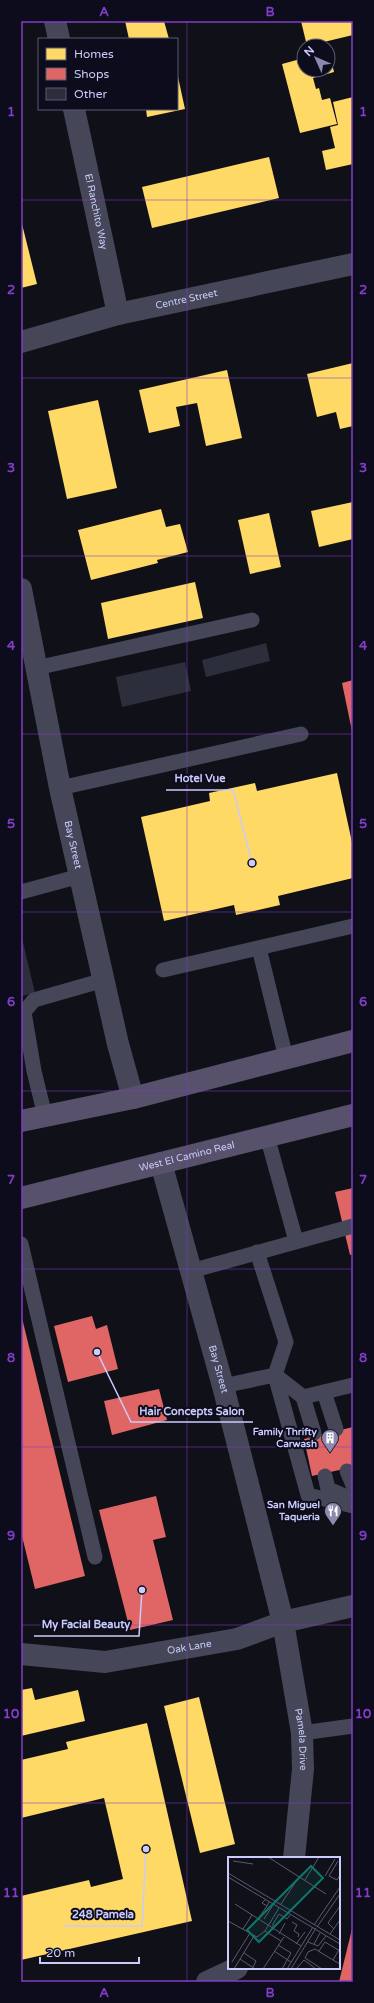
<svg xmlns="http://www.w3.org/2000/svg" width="374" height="2003" viewBox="0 0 374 2003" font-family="'Varela Round',sans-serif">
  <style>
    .homes { fill: #ffd966 }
    .shops { fill: #e06666 }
    .building { fill: #2d2e3b }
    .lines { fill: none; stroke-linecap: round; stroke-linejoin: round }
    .service { stroke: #454759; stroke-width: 15 }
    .minor { stroke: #454759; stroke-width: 22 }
    .primary { stroke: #57516b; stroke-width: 22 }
    .grid { fill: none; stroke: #833cc5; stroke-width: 1; stroke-opacity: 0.55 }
    .labels { text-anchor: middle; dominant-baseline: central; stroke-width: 4; stroke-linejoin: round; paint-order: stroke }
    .street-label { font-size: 10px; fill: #caccfc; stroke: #0d0c1c }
    .poi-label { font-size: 10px; font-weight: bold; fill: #caccfc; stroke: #0d0c1c; text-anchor: end }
    .inset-road { fill: none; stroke: #5a5b73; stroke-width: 1 }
    .view { fill: #0f766e; fill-opacity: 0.15; stroke: #0f766e; stroke-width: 2 }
    .inset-edge { fill: none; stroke: #caccfc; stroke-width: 2 }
    .leader { fill: none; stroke: #caccfc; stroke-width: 1.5 }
    .callout-dot { fill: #caccfc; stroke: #0d0c1c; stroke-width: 1.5 }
    .callout-label { font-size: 11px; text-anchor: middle; font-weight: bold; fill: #caccfc; stroke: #0d0c1c; stroke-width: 4; stroke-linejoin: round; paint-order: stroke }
    .neatline { fill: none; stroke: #833cc5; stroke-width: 1.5 }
    .grid-label { font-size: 13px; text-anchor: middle; font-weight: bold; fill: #833cc5 }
  </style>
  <rect width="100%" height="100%" fill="#101018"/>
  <g class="homes">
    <polygon points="125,21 164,21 169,39 129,39"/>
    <polygon points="301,21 352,21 353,35 307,46"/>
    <polygon points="329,51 334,72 313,78 316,89 319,88 322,100 330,98 337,124 300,133 282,64 304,58 304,70 328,70"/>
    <polygon points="178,77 185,109 147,117 146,109 177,109"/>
    <polygon points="353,97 353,164 326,170 322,151 335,148 330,127 338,125 333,102"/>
    <polygon points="269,157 279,198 152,228 142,187"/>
    <polygon points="21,220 37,284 21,288"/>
    <polygon points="353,363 353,426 340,429 336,412 317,417 307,374"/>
    <polygon points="227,370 242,438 206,446 197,403 176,407 180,426 149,433 139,390"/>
    <polygon points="98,400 117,488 67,499 48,411"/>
    <polygon points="353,502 353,539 319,547 311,511"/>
    <polygon points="161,509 166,527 180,524 188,552 157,560 158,563 91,580 78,530"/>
    <polygon points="269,513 281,567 250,574 238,520"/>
    <polygon points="195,582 203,618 108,639 101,603"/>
    <polygon points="337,773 353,847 353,878 278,896 280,905 236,915 234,905 164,921 141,817 210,801 209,793 255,783 257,791"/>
    <polygon points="32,1688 35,1700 78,1690 85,1721 21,1736 21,1690"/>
    <polygon points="199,1697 235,1844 200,1853 164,1706"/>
    <polygon points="147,1723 192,1921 21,1960 21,1896 89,1880 91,1887 123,1879 104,1798 21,1818 21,1760 68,1749 66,1742"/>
  </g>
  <g class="shops">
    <polygon points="353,680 353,730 352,731 342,683"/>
    <polygon points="353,1188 353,1254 350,1255 335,1192"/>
    <polygon points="92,1316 96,1329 107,1325 118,1369 68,1382 54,1326"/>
    <polygon points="22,1318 85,1576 35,1589 21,1532"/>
    <polygon points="159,1389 167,1420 112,1435 104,1401"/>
    <polygon points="353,1427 353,1467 312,1476 304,1439"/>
    <polygon points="156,1496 166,1537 153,1540 173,1620 130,1630 99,1510"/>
    <polygon points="352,1929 353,1982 339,1982"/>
  </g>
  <g class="building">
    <polygon points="266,643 270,661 206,677 202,660"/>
    <polygon points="185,662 191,691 122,707 116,677"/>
    <polygon points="21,934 35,993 21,996"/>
  </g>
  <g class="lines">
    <g class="service">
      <polyline points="36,668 252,620"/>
      <polyline points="60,788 301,734"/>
      <polyline points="21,892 80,876"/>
      <polyline points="259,948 286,1058"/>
      <polyline points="163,970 353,926"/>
      <polyline points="45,1116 34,1071 24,1012 34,1000 104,980"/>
      <polyline points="267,1136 296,1241"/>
      <polyline points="21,1244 95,1557"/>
      <polyline points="257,1252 286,1342 275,1375 308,1495 353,1506"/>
      <polyline points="191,1271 353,1226"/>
      <polyline points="223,1386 275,1375 303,1397 353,1385"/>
      <polyline points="324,1392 336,1429"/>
      <polyline points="303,1397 314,1433"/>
      <polyline points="347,1471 353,1485"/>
      <polyline points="325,1476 328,1489 347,1497"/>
      <polyline points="302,1733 353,1726"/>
    </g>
    <g class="minor">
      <polyline points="55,21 59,39"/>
      <path id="s1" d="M74,109L118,314"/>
      <path id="s2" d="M21,342L118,314L353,264"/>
      <path id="s3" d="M21,589L60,788L118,1044L133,1098"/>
      <path id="s4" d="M161,1163L223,1386L283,1622L302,1733L303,1769L294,1858"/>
      <path id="s5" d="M21,1654L105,1662L237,1639L283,1622L353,1606"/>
      <polyline points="207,1982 237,1968"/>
    </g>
    <g class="primary">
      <polyline points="21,1121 133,1098 353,1041"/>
      <path id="s6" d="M21,1198L353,1115"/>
    </g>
  </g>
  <path class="grid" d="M187,21V1982M21,200H353M21,378H353M21,556H353M21,734H353M21,912H353M21,1091H353M21,1269H353M21,1447H353M21,1625H353M21,1803H353"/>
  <defs>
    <symbol id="building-pin" viewBox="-11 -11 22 30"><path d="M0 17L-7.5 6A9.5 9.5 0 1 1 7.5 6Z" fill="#898aac" stroke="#0d0c1c"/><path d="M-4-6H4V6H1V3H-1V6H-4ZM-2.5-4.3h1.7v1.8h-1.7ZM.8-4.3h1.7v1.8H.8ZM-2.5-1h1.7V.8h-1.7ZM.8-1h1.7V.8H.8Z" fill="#fff"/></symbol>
    <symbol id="restaurant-pin" viewBox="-11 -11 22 30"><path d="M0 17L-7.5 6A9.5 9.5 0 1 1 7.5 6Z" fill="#898aac" stroke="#0d0c1c"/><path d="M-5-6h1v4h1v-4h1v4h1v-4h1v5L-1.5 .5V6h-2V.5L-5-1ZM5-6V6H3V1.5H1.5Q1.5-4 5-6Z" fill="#fff"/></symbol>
  </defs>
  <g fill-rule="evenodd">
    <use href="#building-pin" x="320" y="1428" width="20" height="27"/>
    <use href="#restaurant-pin" x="323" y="1501" width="20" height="27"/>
  </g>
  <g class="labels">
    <g class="street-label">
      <text stroke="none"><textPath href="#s1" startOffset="105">El Ranchito Way</textPath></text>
      <text stroke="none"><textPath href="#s2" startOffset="171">Centre Street</textPath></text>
      <text stroke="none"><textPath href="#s3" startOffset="261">Bay Street</textPath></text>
      <text stroke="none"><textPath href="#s6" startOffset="171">West El Camino Real</textPath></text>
      <text stroke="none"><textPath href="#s4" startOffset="214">Bay Street</textPath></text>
      <text stroke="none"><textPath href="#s5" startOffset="170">Oak Lane</textPath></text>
      <text stroke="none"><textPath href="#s4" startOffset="594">Pamela Drive</textPath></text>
    </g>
    <g class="poi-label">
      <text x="317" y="1432">Family Thrifty<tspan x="317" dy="12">Carwash</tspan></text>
      <text x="320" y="1505">San Miguel<tspan x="320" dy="12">Taqueria</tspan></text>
    </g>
  </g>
  <g transform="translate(228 1857)">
    <rect width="112" height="112" fill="#101018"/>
    <path class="inset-road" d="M40,0L98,37M5,4L25,7M110,4L101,19L109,23L112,18M0,16L112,83M97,19L107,2M0,20L112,87M77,23L91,0M37,43L34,46L39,49L41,45M7,47L73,89M53,47L71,20M51,57L59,62L62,58M30,62L39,49M36,62L45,48M0,64L29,80L37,74L51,51M64,65L69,68L66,74L71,77L70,80M86,68L112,30M89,70L112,37M15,72L24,58M106,72L100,66L112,49M45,73V67L51,57M37,74L53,84M51,77L57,66M102,77L112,63M80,85L90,89L98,79M68,87L77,75M86,87L92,76M50,88L63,96L54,112M112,91L105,103L112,107M46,94L63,105M91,94L97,85L112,94M16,96L28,104L25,110M12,102L27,112M4,105L22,76M6,112L26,79M35,112L56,80M59,112L85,70M63,112L88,71M68,112L76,103L88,112M94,112L77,101L80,95L87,92L105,103"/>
    <path class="view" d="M83,9L95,21L31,85L19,73Z"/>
    <rect width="112" height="112" class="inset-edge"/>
  </g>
  <path class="leader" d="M252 863L233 790H166M97 1352L131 1422H253M142 1590L139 1636H34M146 1849L142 1926H64"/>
  <g class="callout-dot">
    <circle cx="252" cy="863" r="4"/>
    <circle cx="97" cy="1352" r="4"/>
    <circle cx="142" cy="1590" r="4"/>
    <circle cx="146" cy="1849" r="4"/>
  </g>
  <g class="callout-label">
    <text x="200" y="782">Hotel Vue</text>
    <text x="192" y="1415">Hair Concepts Salon</text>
    <text x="86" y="1628">My Facial Beauty</text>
    <text x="103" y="1918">248 Pamela</text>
  </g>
  <rect width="374" height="2003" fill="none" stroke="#0d0c1c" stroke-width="44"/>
  <rect x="38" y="38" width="140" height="72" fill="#0d0c1c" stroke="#595976"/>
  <rect x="46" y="48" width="20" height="12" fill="#ffd966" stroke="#595976"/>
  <text x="74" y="58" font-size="12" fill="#caccfc">Homes</text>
  <rect x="46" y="68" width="20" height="12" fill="#e06666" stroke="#595976"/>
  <text x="74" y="78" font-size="12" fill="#caccfc">Shops</text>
  <rect x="46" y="88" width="20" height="12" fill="#2d2e3b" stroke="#595976"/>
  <text x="74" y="98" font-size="12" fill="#caccfc">Other</text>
  <g transform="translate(316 58) rotate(315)"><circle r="19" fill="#0d0c1c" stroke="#595976"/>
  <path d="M0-3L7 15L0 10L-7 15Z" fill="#898aac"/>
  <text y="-6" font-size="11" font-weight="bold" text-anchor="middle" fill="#caccfc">N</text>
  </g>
  <path d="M40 1957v6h99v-6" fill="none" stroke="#caccfc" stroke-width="2"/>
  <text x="46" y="1957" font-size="12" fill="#caccfc" stroke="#0d0c1c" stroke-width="3" paint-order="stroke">20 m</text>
  <rect x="22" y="22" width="330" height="1959" class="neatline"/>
  <g class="grid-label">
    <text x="104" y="16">A</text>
    <text x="270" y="16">B</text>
    <text x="11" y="116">1</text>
    <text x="363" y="116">1</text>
    <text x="11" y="294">2</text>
    <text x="363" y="294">2</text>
    <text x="11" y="472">3</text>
    <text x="363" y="472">3</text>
    <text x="11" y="650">4</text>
    <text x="363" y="650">4</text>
    <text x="11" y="828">5</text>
    <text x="363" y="828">5</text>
    <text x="11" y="1006">6</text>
    <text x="363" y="1006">6</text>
    <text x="11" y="1184">7</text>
    <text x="363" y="1184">7</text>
    <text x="11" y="1362">8</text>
    <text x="363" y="1362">8</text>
    <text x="11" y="1540">9</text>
    <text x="363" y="1540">9</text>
    <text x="11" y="1718">10</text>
    <text x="363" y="1718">10</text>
    <text x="11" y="1897">11</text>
    <text x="363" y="1897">11</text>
    <text x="104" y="1997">A</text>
    <text x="270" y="1997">B</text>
  </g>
</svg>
